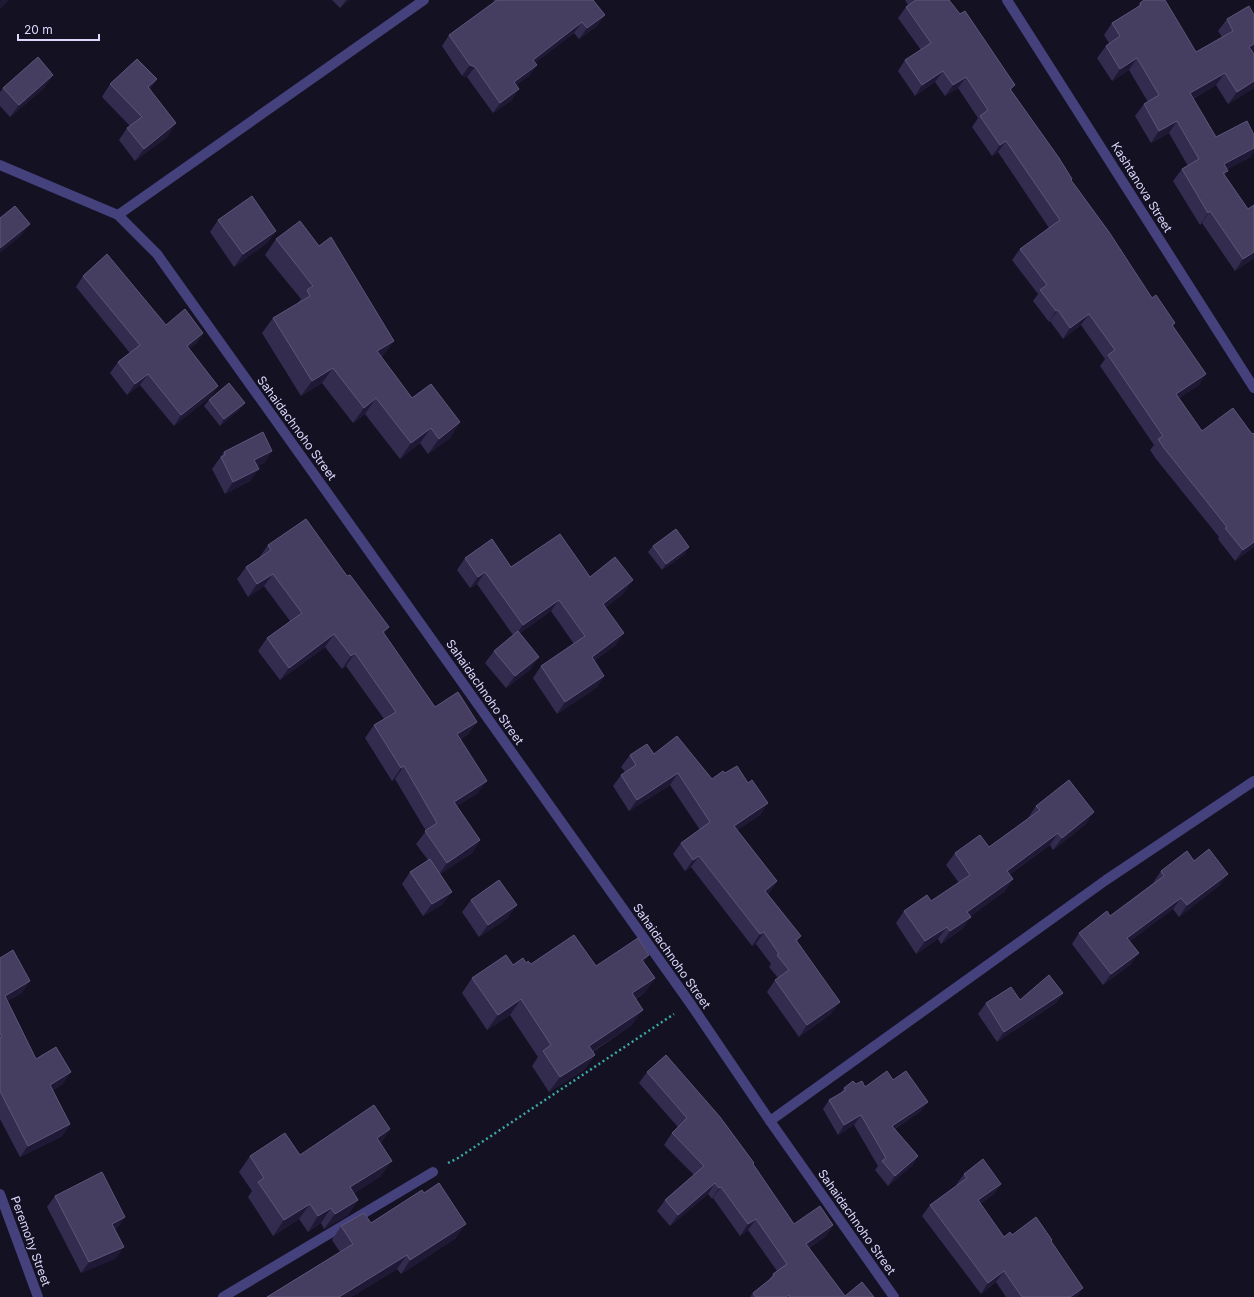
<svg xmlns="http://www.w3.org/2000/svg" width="1254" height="1297" viewBox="0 0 1254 1297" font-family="Inter,sans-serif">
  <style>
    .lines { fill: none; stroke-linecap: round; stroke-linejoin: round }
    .path { stroke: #3da9a4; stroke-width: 2.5; stroke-dasharray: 2 3; stroke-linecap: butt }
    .street { stroke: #44417d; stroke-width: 10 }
    .wall { fill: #332c4f }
    .shaded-wall { fill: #1f1936 }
    .building { fill: #453e61; stroke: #5d567a }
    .labels { text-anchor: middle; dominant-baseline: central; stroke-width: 3; stroke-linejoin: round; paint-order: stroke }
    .street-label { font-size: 12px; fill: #dcd7fb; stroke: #141123 }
  </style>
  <rect width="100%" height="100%" fill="#141123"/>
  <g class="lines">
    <polyline class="path" points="448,1163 458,1158 674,1014"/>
    <g class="street">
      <polyline points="1007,0 1254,388"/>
      <polyline points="0,165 118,215 157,254 356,533 690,1003 770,1121 894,1297"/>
      <polyline points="118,215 424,0"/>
      <polyline points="770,1121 1106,880 1254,781"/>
      <polyline points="0,1194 38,1297"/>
      <polyline points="223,1297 433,1172"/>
    </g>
  </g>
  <g class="wall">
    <polygon points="332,0 349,0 340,8"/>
    <polygon points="493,0 593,0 605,15 597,26 579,39 574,33 535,63 537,65 529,76 516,85 512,100 493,113 467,77 462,76 442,46 449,35 495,2"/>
    <polygon points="905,0 949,0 1015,85 1011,90 1071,181 1152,298 1175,323 1173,326 1199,385 1179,398 1254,547 1235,561 1218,539 1219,537 1156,459 1150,450 1154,445 1100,366 1105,359 1081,325 1063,339 1050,321 1049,322 1033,301 1038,294 1012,260 1020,249 1049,228 998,152 992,156 972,127 978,118 958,88 945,96 935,82 915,96 898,71 905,60 921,50 898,18 906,7 908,5"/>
    <polygon points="1140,3 1196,52 1222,37 1218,31 1227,19 1254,15 1254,51 1252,52 1254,54 1254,88 1228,104 1216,85 1193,99 1216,137 1251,157 1227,169 1225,175 1248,209 1254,205 1254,258 1235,271 1202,223 1200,225 1173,181 1182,169 1188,166 1169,133 1151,143 1135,116 1144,104 1148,102 1129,70 1112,81 1097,58 1106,46 1109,43 1104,35 1112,23 1137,8"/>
    <polygon points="157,79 150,89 168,136 135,161 119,140 127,128 130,126 102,97 110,84"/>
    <polygon points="45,87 10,117 0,106 0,92 3,88"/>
    <polygon points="218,220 276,231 267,243 234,267 210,232"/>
    <polygon points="276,239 383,356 381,358 412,398 460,422 450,438 428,454 420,443 400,459 365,414 353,423 322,383 301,396 262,333 273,318 298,303 301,299 265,255"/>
    <polygon points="83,276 166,325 203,333 196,344 189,349 218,386 210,397 174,426 140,385 127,395 110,373 118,362 130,353 76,287"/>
    <polygon points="209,400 245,403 240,409 220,426 204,406"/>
    <polygon points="272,451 264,463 257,466 250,481 225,494 212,469 224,452"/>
    <polygon points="268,545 384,634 435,707 477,722 468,734 461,739 478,793 457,806 480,840 472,853 440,874 443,904 423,916 402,884 410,872 428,860 416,844 426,831 395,779 392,781 365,738 374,725 384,719 346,666 342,669 325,647 280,680 258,651 267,638 290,621 264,586 248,597 237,579 246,567 259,558"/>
    <polygon points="653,546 685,554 662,570 648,552"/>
    <polygon points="465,558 511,567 590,577 625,592 605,608 616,645 594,661 604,676 596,688 557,714 533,678 541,666 574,644 551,611 520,633 531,669 506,688 485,663 494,651 513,635 477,584 470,588 457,570"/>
    <polygon points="654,754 712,779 725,773 748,783 768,803 760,815 737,830 777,881 769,893 768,894 801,936 797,941 832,1013 799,1037 767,992 775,980 778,978 769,967 771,964 756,944 752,946 691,867 685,871 673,854 681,843 700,830 670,785 629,811 613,786 621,775 625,772 621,767 630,755"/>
    <polygon points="1036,806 1086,824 1053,850 1050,845 1009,875 1013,879 1004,892 970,916 971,917 962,929 941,944 938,939 916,954 896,923 904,911 931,901 959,883 946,865 955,853 989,847 1028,818"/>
    <polygon points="1194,861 1220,885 1179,917 1173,909 1130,941 1131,964 1103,985 1072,944 1079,933 1110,916 1153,883 1161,871"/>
    <polygon points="471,900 508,918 479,937 462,912"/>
    <polygon points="0,958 22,993 7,1001 36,1059 63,1084 53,1090 70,1124 62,1136 20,1157 0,1119"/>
    <polygon points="644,962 655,978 644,993 636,999 632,1025 593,1052 595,1055 584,1070 549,1092 532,1066 538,1057 510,1015 487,1030 462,993 472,978 513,965 531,964 596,966"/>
    <polygon points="1063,993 1056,1003 997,1042 978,1014 986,1003 1020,1000"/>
    <polygon points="647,1072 753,1164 794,1224 833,1225 826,1236 809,1248 845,1296 874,1297 750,1297 753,1293 768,1281 773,1274 777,1271 748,1230 740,1236 713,1198 712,1199 708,1194 670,1226 657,1211 665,1200 694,1175 664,1145 672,1133 678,1127 639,1083"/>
    <polygon points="893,1080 921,1111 895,1129 918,1156 912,1166 888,1186 875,1170 878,1166 854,1125 838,1135 823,1109 829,1100 840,1094 844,1088 856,1084 865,1087"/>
    <polygon points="390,1129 381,1143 381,1176 354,1193 358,1200 348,1215 324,1229 321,1223 308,1232 299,1219 273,1236 248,1197 252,1191 239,1172 250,1156 300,1155"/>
    <polygon points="964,1174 1001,1184 993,1195 980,1204 1004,1237 1012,1235 1051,1242 1077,1297 1006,1297 996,1282 981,1294 922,1216 930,1205 957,1186 956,1185"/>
    <polygon points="55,1196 125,1217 117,1228 115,1229 116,1258 81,1273 47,1207"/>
    <polygon points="371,1223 456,1238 401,1274 397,1269 351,1297 267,1297 340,1252 332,1240 341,1226"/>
  </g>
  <g class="shaded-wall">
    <polygon points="2,0 9,0 0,9 0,1"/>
    <polygon points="346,0 349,0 340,8"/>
    <polygon points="605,15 597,26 579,39 587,28"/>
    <polygon points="582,22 574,33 525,71 533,60"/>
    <polygon points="1254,44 1254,51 1241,59 1249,47"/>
    <polygon points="1137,58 1129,70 1112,81 1120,69"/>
    <polygon points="470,65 475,67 467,77 462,76"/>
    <polygon points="537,65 529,76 506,93 514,82"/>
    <polygon points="943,71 935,82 915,96 922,85"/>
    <polygon points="1225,73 1216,85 1182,105 1190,93"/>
    <polygon points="53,75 45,87 10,117 19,105"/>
    <polygon points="966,77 958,88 945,96 953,85"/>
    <polygon points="157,79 148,91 148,87"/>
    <polygon points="1254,81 1254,88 1228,104 1237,92"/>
    <polygon points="519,89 512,100 493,113 500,103"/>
    <polygon points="1177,121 1169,133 1151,143 1159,131"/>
    <polygon points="176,123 168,136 135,161 144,149"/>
    <polygon points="1006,141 998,152 992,156 1000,145"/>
    <polygon points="1254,148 1254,152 1251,157 1215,176 1224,164"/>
    <polygon points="1210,211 1202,223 1200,225 1208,213"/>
    <polygon points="30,224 21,236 0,253 0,248"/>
    <polygon points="276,231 267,243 234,267 243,254"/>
    <polygon points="1254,252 1254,258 1235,271 1243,259"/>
    <polygon points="1058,310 1050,321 1049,322 1056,311"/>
    <polygon points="1089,314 1081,325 1063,339 1070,328"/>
    <polygon points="203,333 196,344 179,357 187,346"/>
    <polygon points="394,341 383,356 366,367 377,351"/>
    <polygon points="333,368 322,383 301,396 312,381"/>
    <polygon points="148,374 140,385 127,395 135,384"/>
    <polygon points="1206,374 1199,385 1169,405 1176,394"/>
    <polygon points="218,386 210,397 174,426 181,415"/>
    <polygon points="376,398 365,414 353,423 364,408"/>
    <polygon points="245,403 240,409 220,426 224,419"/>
    <polygon points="460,422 450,438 428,454 439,439"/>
    <polygon points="431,428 420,443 400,459 411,443"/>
    <polygon points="272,451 264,463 246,472 254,460"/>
    <polygon points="259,469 250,481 225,494 233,482"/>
    <polygon points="1254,542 1254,547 1235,561 1243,550"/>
    <polygon points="689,547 685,554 662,570 666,564"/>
    <polygon points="485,572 477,584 470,588 478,577"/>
    <polygon points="273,574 264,586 248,597 257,584"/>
    <polygon points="633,580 625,592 595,616 603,604"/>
    <polygon points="559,600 551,611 514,637 523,625"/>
    <polygon points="389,627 381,640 383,632"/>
    <polygon points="624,633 616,645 583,669 592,657"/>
    <polygon points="334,634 325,647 280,680 289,668"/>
    <polygon points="355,653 346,666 342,669 351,656"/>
    <polygon points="539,657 531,669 506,688 515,676"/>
    <polygon points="604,676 596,688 557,714 565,702"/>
    <polygon points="477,722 468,734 449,746 457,734"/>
    <polygon points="404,766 395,779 392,781 401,768"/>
    <polygon points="678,773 670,785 629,811 637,800"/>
    <polygon points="487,781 478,793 445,814 454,802"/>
    <polygon points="768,803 760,815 726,837 734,826"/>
    <polygon points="1094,812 1086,824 1053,850 1062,838"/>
    <polygon points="1058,833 1050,845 998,883 1007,871"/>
    <polygon points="480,840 472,853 438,876 447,863"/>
    <polygon points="699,856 691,867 685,871 693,860"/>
    <polygon points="1228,874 1220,885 1179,917 1187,905"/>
    <polygon points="1013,879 1004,892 959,925 967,912"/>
    <polygon points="777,881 769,893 757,902 765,891"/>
    <polygon points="452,892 443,904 423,916 432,904"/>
    <polygon points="1181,898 1173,909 1120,949 1127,938"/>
    <polygon points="517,905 508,918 479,937 488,925"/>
    <polygon points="971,917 962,929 941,944 950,931"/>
    <polygon points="947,927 938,939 916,954 925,941"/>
    <polygon points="764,932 756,944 752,946 760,934"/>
    <polygon points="1139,953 1131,964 1103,985 1111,974"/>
    <polygon points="649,955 639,970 642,960"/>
    <polygon points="655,978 644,993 621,1008 632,993"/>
    <polygon points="30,981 22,993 0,1005 5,996"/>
    <polygon points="1063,993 1056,1003 997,1042 1004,1032"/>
    <polygon points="521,999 510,1015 487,1030 498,1015"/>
    <polygon points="840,1002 832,1013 799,1037 807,1025"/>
    <polygon points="643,1010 632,1025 578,1061 589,1046"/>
    <polygon points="595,1055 584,1070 549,1092 560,1077"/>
    <polygon points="71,1072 63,1084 42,1096 50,1085"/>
    <polygon points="928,1102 921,1111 885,1135 892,1126"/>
    <polygon points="861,1115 854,1125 838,1135 844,1125"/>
    <polygon points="70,1124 62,1136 20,1157 28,1146"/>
    <polygon points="390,1129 380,1145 377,1138"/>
    <polygon points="918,1156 912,1166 888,1186 895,1176"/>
    <polygon points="392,1161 381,1176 340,1203 350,1187"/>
    <polygon points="715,1183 708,1194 670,1226 678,1215"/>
    <polygon points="1001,1184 993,1195 970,1211 978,1200"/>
    <polygon points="721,1187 713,1198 712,1199 719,1188"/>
    <polygon points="358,1200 348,1215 324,1229 335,1214"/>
    <polygon points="310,1204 299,1219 273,1236 284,1220"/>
    <polygon points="331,1208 321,1223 308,1232 318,1216"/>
    <polygon points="125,1217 117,1228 105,1235 112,1224"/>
    <polygon points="756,1219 748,1230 740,1236 748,1224"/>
    <polygon points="466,1224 456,1238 401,1274 410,1260"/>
    <polygon points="833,1225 826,1236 798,1255 806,1244"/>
    <polygon points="124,1247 116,1258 81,1273 89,1262"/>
    <polygon points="407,1255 397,1269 351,1297 339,1297"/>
    <polygon points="1004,1271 996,1282 981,1294 988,1283"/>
    <polygon points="1083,1288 1077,1297 1070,1297"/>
  </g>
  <g class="building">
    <polygon points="497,0 593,0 605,15 587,28 582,22 533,60 537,65 514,82 519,89 500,103 475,67 470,65 449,35"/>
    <polygon points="916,0 949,0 960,14 965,11 1015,85 1010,89 1059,158 1072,179 1071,180 1109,232 1152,298 1156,295 1175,323 1172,325 1206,374 1176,394 1202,431 1233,408 1252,434 1253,433 1254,434 1254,542 1243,550 1225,528 1227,527 1164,448 1158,439 1163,436 1108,355 1115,350 1089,314 1070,328 1058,310 1056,311 1040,290 1047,285 1020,249 1060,220 1006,141 1000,145 980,116 988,110 966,77 953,85 943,71 922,85 905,60 931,43 906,7"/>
    <polygon points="1144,0 1165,0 1196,52 1233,31 1227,19 1249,6 1254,15 1254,44 1249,47 1254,54 1254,81 1237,92 1225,73 1190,93 1216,137 1247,121 1254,135 1254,148 1224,164 1228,171 1223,173 1248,209 1254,205 1254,252 1243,259 1210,211 1208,213 1182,169 1199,159 1177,121 1159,131 1144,104 1159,95 1137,58 1120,69 1106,46 1120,36 1112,23 1141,5 1140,3"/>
    <polygon points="38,57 53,75 19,105 3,88"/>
    <polygon points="137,59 157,79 148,87 176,123 144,149 127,128 142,117 110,84"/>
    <polygon points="252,196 276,231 243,254 218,220"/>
    <polygon points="15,206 30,224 0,248 0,218"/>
    <polygon points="300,221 319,246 331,237 394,341 377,351 412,398 431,384 460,422 439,439 431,428 411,443 376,398 364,408 333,368 312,381 273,318 310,296 307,290 313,286 276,239"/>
    <polygon points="107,254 166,325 185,309 203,333 187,346 218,386 181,415 148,374 135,384 118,362 140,345 83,276"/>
    <polygon points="229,383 245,403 224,419 209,400"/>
    <polygon points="263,432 272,451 254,460 259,469 233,482 221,457 225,455 224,452"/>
    <polygon points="306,519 347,576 350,575 389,627 383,632 435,707 458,692 477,722 457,734 487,781 454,802 480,840 447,863 425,831 437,823 404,766 401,768 374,725 396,712 355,653 351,656 334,634 289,668 267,638 302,613 273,574 257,584 246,567 271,550 268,545"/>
    <polygon points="676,529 689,547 666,564 653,546"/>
    <polygon points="560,534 590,577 615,557 633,580 603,604 624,633 592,657 604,676 565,702 541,666 585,636 559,600 523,625 485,572 478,577 465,558 492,539 511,567"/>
    <polygon points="518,631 539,657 515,676 494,651"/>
    <polygon points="677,736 712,779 723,771 725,773 737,766 748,783 752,780 768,803 734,826 777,881 765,891 801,936 796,940 840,1002 807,1025 775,980 789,970 777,955 779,954 764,932 760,934 699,856 693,860 681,843 710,822 678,773 637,800 621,775 636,765 630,755 647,744 654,754"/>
    <polygon points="1069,780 1094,812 1062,838 1058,833 1007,871 1013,879 967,912 971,917 950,931 947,927 925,941 904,911 927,895 931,901 970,875 955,853 980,835 989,847 1040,810 1036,806"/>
    <polygon points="1209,849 1228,874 1187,905 1181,898 1127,938 1139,953 1111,974 1079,933 1107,911 1110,916 1164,876 1161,871 1187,851 1194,861"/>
    <polygon points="430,859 452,892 432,904 410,872"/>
    <polygon points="499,880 517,905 488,925 471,900"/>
    <polygon points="574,935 596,966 638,938 649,955 642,960 655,978 632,993 643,1010 589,1046 595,1055 560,1077 543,1051 551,1045 521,999 498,1015 472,978 506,955 513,965 523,958 526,963 528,961 531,964"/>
    <polygon points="13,950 30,981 5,996 36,1059 56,1047 71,1072 50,1085 70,1124 28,1146 0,1091 0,1038 2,1037 0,1033 0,958"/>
    <polygon points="1049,975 1063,993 1004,1032 986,1003 1011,987 1020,1000"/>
    <polygon points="666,1055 720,1117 754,1163 753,1164 794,1224 820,1206 833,1225 806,1244 845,1296 862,1282 874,1297 790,1297 789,1295 786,1297 756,1297 753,1293 774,1276 773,1274 787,1264 756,1219 748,1224 721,1187 719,1188 715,1183 678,1215 665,1200 704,1166 672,1133 687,1118 647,1072"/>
    <polygon points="887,1071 893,1080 906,1071 928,1102 892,1126 918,1156 895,1176 882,1161 886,1158 861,1115 844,1125 829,1100 846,1090 844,1088 853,1081 856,1084 862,1081 865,1087"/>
    <polygon points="374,1105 390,1129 377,1138 392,1161 350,1187 358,1200 335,1214 331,1208 318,1216 310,1204 284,1220 258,1182 264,1178 250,1156 285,1133 300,1155"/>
    <polygon points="983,1159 1001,1184 978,1200 1004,1237 1010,1232 1012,1235 1036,1217 1052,1240 1051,1241 1083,1288 1070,1297 1022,1297 1004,1271 988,1283 930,1205 967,1178 964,1174"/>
    <polygon points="102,1172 125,1217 112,1224 124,1247 89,1262 55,1196"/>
    <polygon points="439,1183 466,1224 410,1260 407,1255 339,1297 267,1297 353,1244 341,1226 364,1213 371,1223 422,1190 424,1193"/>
  </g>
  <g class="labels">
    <g class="street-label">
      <text transform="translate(1142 187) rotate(58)">Kashtanova Street</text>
      <text transform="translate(297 428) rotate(54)">Sahaidachnoho Street</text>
      <text transform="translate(485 692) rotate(55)">Sahaidachnoho Street</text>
      <text transform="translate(672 956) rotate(55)">Sahaidachnoho Street</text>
      <text transform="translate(857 1222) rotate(55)">Sahaidachnoho Street</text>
      <text transform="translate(31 1241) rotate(70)">Peremohy Street</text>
    </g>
  </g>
  <path d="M18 34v6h81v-6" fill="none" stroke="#dcd7fb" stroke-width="2"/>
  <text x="24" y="34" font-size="12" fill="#dcd7fb" stroke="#141123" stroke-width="3" paint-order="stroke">20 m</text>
</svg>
